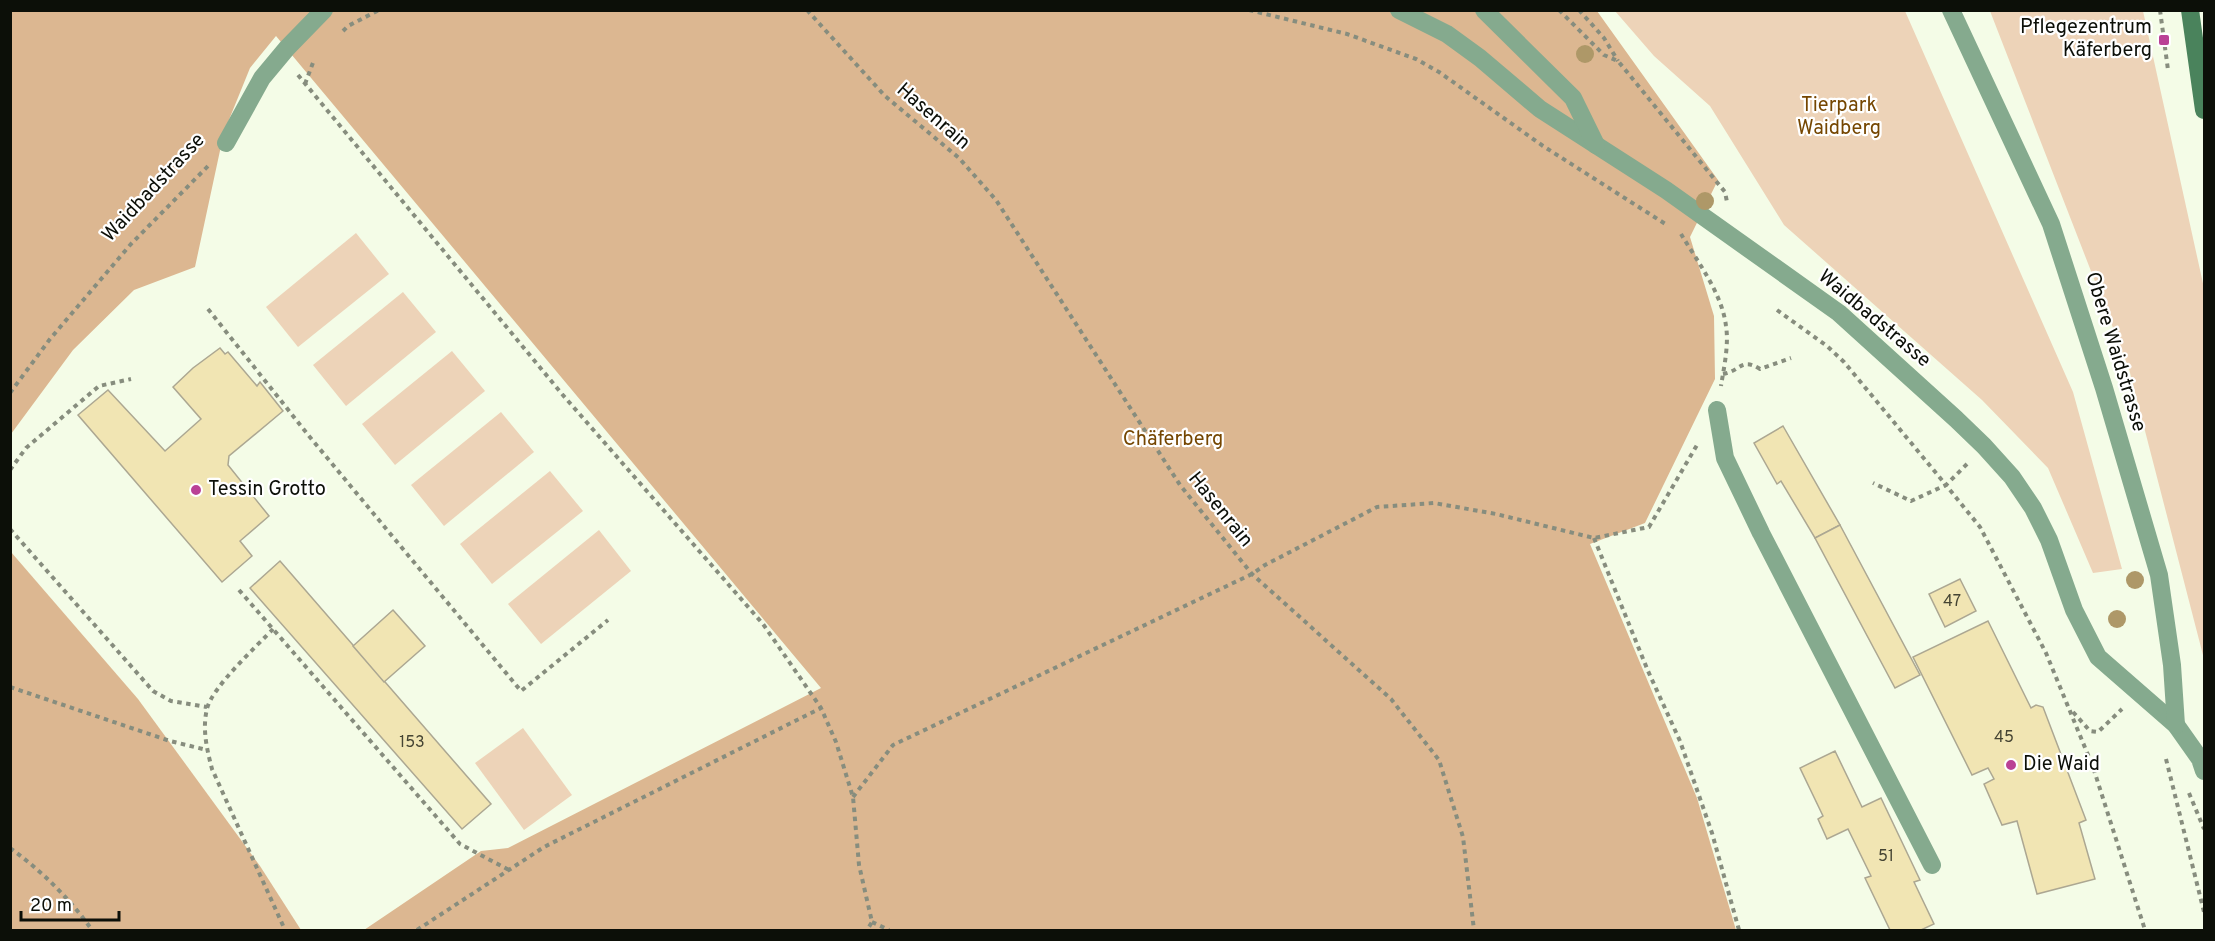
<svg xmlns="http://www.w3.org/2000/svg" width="2215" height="941" viewBox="0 0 2215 941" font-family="Overpass,sans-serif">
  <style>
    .green { fill: #edd3b8 }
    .forest { fill: #dcb791 }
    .building { fill: #f1e5b3; stroke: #aca792; stroke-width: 1.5 }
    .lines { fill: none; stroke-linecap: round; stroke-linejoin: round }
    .path { stroke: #878d7e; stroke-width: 4; stroke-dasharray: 4.5 4.5; stroke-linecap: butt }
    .lane { stroke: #85aa8e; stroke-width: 18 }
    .street { stroke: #85aa8e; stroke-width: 18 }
    .secondary { stroke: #4a835c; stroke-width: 18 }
    .tree { fill: #ae9868 }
    .poi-dot { fill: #ba4195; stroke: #fff; stroke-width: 2 }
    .labels { text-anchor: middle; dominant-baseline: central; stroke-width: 4.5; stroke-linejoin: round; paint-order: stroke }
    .number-label { font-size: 16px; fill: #454433 }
    .poi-label { font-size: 20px; fill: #0c0f08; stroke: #fff; text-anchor: start }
    .park-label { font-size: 20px; fill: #754601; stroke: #fff }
    .street-label { font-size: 20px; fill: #0c0f08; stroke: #fff }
  </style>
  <rect width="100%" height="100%" fill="#f4fce7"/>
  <g class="green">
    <polygon points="1615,11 1905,11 2073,392 2122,569 2093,573 2048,468 1982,400 1784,225 1710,106 1654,56"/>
    <polygon points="1990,11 2143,11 2204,288 2204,659 2129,369"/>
    <polygon points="356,233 389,274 298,347 266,307"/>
    <polygon points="403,292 436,332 346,406 313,365"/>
    <polygon points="452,351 485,391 395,465 362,424"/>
    <polygon points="501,412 534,452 444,526 411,485"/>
    <polygon points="550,471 583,511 492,584 460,544"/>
    <polygon points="599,530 631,571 541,644 508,604"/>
    <polygon points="523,728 572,795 524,830 475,763"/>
  </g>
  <g class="forest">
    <polygon points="11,11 1597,11 1718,180 1690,237 1714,316 1715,379 1645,523 1590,544 1697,798 1736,930 364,930 481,851 508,848 821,688 276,36 250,68 224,132 195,267 134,290 73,350 11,434"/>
    <polygon points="11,552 138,699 260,866 301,930 11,930"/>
  </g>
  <g class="building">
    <polygon points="220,348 225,354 228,352 257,386 260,382 283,411 229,456 228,465 269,516 240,541 252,556 222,582 78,415 108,390 165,451 201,419 173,387 193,368"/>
    <polygon points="1783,426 1840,525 1815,538 1781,481 1777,484 1754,443"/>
    <polygon points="1840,525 1920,675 1895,688 1815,538"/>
    <polygon points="280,561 491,804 462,829 250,588"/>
    <polygon points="1960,579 1976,611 1945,627 1929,594"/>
    <polygon points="393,610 425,646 384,682 353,646"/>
    <polygon points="1988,621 2031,708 2036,705 2043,707 2086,820 2079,823 2095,879 2037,894 2017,821 2002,825 1984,784 1994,779 1988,768 1972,775 1913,657"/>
    <polygon points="1835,751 1862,807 1881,798 1920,880 1914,882 1934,924 1921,930 1890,930 1865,878 1871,876 1848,829 1827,839 1818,819 1823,816 1800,768"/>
  </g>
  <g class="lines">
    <g class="path">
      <polyline points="807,10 885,96 959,158 996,200 1180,485 1252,574 1391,699 1439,760 1463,837 1474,930"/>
      <polyline points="1249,10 1347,34 1416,59 1439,72 1543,146 1667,225"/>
      <polyline points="1559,10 1604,55 1618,61 1725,192 1727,202"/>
      <polyline points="1579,10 1604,38 1618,61"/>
      <polyline points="2160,10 2168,70"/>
      <polyline points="343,31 348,26 379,10"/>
      <polyline points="298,75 562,394 763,624 821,708 836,742 853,797 859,865 872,922 867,930"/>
      <polyline points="305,84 314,60"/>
      <path d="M1681,234C1697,261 1722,293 1726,326C1729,345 1724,367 1721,386"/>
      <polyline points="208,309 309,436 521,691 608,620"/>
      <polyline points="1777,310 1827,346 1844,362 1946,485 1911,501 1873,483"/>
      <path d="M1723,374C1741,371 1741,357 1760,369L1791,358"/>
      <polyline points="10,393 50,339 131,244 211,163"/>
      <polyline points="1967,464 1946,485 1980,527 2046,653 2093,767 2145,930"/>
      <polyline points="10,470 26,448 99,386 131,379"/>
      <polyline points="10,529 153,691 171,701 207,707"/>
      <polyline points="1594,538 1648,671 1680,741 1712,833 1739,930"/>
      <polyline points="239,590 460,844 509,870"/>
      <path d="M273,629C256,647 212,687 207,709C202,729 207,750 212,769L285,930"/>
      <polyline points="10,687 170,741 207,750"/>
      <polyline points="2073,712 2090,731 2098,732 2122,709"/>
      <polyline points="2166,759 2204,912"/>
      <polyline points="2189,793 2204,829"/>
      <polyline points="853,797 893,745 1252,574 1265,565 1377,507 1434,503 1496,514 1594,538 1649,527 1697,445"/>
      <path d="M10,848C42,871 70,899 92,930"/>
      <polyline points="872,922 889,930"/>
      <polyline points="417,930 544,847 821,708"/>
    </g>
    <polyline class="lane" points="1717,410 1725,458 1761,533 1932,865"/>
    <g class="street">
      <polyline points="1399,10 1447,34 1480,58 1540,109 1666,190 1839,313 1956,419 1984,446 2012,477 2033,508 2049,540 2074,610 2098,657 2176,725 2200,759 2204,771"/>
      <polyline points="1484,10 1573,98 1596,145"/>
      <polyline points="1951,10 2051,224 2104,388 2159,575 2172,665 2176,725"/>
      <polyline points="226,143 262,78 287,48 324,10"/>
    </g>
    <polyline class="secondary" points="2190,10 2204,110"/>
  </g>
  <g class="tree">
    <circle cx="1585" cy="54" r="9"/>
    <circle cx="1705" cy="201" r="9"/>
    <circle cx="2135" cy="580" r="9"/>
    <circle cx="2117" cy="619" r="9"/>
  </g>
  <g class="poi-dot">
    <rect x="2158" y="34" width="12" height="12" rx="3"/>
    <circle cx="196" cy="490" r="6"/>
    <circle cx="2011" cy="765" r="6"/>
  </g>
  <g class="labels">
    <g class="number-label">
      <text x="1952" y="602">47</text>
      <text x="2004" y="738">45</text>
      <text x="412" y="743">153</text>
      <text x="1886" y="857">51</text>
    </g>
    <g class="poi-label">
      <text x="2152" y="28" text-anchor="end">Pflegezentrum<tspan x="2152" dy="23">Käferberg</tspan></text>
      <text x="208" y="490">Tessin Grotto</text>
      <text x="2023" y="765">Die Waid</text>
    </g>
    <g class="park-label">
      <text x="1839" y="106">Tierpark<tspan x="1839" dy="23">Waidberg</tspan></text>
      <text x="1173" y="440">Chäferberg</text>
    </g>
    <g class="street-label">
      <text transform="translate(933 117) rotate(41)">Hasenrain</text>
      <text transform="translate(154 188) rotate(-47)">Waidbadstrasse</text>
      <text transform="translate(1874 319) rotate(40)">Waidbadstrasse</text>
      <text transform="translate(2115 352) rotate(73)">Obere Waidstrasse</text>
      <text transform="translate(1220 510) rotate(51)">Hasenrain</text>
    </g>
  </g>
  <rect width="2215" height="941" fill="none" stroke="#0c0f08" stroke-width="24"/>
  <path d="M21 911v9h98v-9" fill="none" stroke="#0c0f08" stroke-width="3"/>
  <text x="30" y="911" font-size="18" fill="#0c0f08" stroke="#ffffff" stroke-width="4.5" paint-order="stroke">20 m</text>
</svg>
